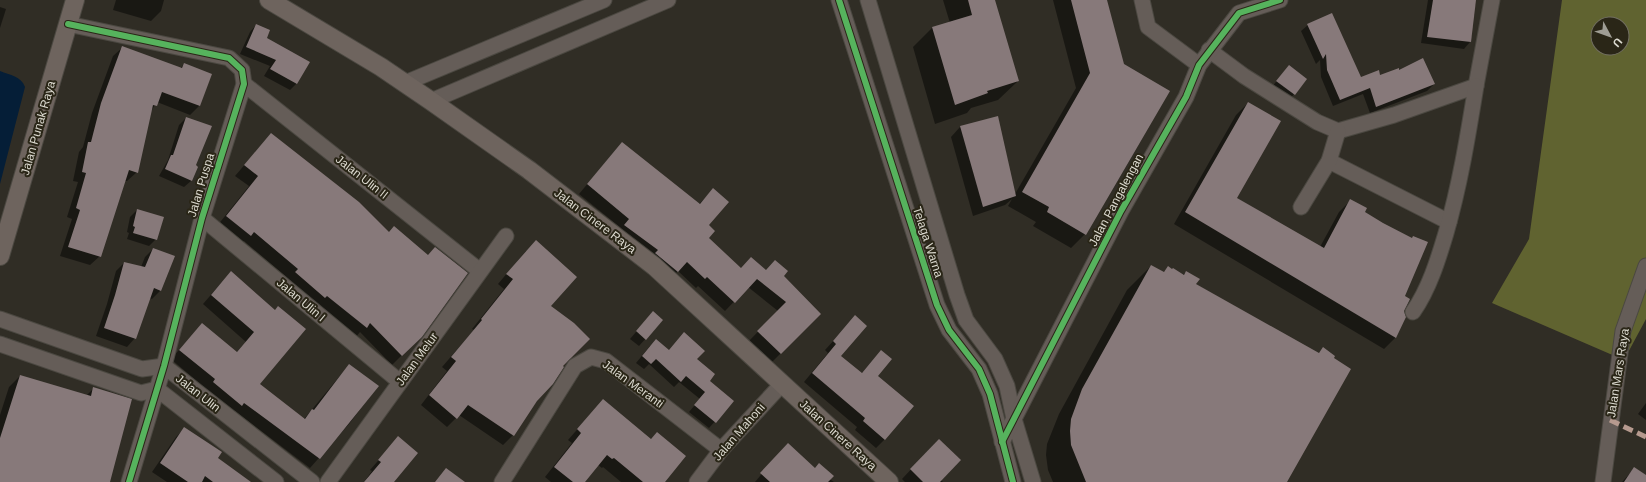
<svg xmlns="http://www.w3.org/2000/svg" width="1646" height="482" viewBox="0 0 1646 482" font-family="Arial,sans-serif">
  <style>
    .forest { fill: #606330; fill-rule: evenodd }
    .water { fill: #051e37 }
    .shadow { fill: #0007 }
    .building { fill: #87797a }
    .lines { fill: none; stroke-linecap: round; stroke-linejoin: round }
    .minor-casing { stroke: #4b4841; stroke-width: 17 }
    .major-casing { stroke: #4b4841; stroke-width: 20 }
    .minor { stroke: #655d58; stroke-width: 15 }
    .major { stroke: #6e645e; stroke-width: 18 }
    .quiet { stroke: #b69a8f; stroke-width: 5; stroke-dasharray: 10 5; stroke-linecap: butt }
    .cycleway-casing { stroke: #2a2617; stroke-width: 8 }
    .cycleway { stroke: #56b35d; stroke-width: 6 }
    .labels { text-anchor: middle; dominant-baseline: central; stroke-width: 4; stroke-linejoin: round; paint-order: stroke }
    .street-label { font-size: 12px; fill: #dbd9cf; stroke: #2a2617 }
  </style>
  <rect width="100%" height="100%" fill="#302d25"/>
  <path class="forest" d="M1562,0H1646V319L1624,360L1492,303L1529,239ZM1598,24H1622V48H1598Z"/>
  <path class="water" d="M0,71C10,75 21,76 25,87L0,184Z"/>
  <g class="shadow">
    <polygon points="116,0 164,0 161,11 151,21 113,10"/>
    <polygon points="943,0 994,0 1018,81 998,100 971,108 967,113 935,124 913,47 933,27 950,23"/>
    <polygon points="1053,0 1105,0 1085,234 1071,248 1033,226 1036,222 1008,206 1012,199 1005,205 973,216 951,137 960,127 1015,194 1076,88"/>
    <polygon points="1428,0 1474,0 1470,42 1464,49 1421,43"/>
    <polygon points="0,7 6,9 0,28"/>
    <polygon points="256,25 265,39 308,63 296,84 290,90 264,76 270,66 240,54 250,32"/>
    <polygon points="1308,25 1360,78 1380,76 1399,71 1434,84 1427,91 1370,113 1363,94 1333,106 1321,77 1320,60 1316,64 1301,31"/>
    <polygon points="123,47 180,69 184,64 211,75 199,106 190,115 157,102 151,111 137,172 127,181 124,181 100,256 90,265 60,256 72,219 67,217 78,182 73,181 79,152 83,147 92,113 113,56"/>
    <polygon points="1289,66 1294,94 1288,101 1271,88"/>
    <polygon points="1248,103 1236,198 1320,247 1339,212 1350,201 1403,296 1403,311 1405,317 1395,338 1384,349 1174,224 1236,115"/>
    <polygon points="186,118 194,166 197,167 191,181 184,187 159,176 168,160 179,125"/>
    <polygon points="271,134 421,336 392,365 360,332 356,337 286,282 289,279 244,241 241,245 217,226 249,186 235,176"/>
    <polygon points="614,152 699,204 713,190 707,225 707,238 740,269 765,271 782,276 820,314 771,363 749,341 778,311 748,287 725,311 698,286 696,288 678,271 668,280 616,234 621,228 579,194"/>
    <polygon points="137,210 156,239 149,246 127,239 129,233 127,232 130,217"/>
    <polygon points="153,249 173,256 160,291 152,299 149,298 135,338 127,347 96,336 107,304 116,271 124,263 141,267 145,257"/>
    <polygon points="526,251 549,306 561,366 513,435 503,445 459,415 447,427 421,405 447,371 442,367 474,330 472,329 504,289 498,284"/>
    <polygon points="1151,266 1163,273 1168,268 1183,275 1186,272 1195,284 1318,354 1323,349 1286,482 1053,482 1048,470 1046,455 1047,444 1059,414 1127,290"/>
    <polygon points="222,282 275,311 259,384 304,419 349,365 378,386 349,424 310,468 235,411 232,414 204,391 206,389 171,359 202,324 236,353 246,342 203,304"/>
    <polygon points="855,317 840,356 861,374 881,351 877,376 885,439 876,448 855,430 857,427 804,382 828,353 825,350"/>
    <polygon points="647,319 662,320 639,346 630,339"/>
    <polygon points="650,346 696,359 708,381 733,401 709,428 689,412 700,399 679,382 674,387 649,364 644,369 636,363"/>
    <polygon points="20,376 86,396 94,388 108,482 0,482 0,415 9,387"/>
    <polygon points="603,400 650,440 657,433 664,482 621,482 603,467 602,468 598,465 584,482 551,482 545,477 572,443 568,440"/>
    <polygon points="1646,403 1646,420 1638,414"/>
    <polygon points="184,429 216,458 246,482 167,482 152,472 176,437"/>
    <polygon points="398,438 393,482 364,482 372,471 370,470"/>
    <polygon points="930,449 941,480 943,482 905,482 902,479"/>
    <polygon points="780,452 815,469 834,482 755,482"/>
    <polygon points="1634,469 1646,476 1646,482 1622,482"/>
  </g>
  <g class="building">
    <polygon points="968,0 995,0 1019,81 987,91 988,93 955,105 932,27 972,15"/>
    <polygon points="1071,0 1107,0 1124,64 1170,91 1086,235 1047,212 1049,207 1022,192 1090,73"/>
    <polygon points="1433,0 1476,0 1471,42 1427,37"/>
    <polygon points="1332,13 1361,77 1379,70 1380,75 1399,68 1399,70 1423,58 1435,84 1376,107 1370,88 1340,100 1327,70 1326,54 1323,59 1307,24"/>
    <polygon points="256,24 270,30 267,38 310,62 297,84 270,69 276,60 246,47"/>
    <polygon points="122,46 182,68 184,63 212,74 200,106 162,92 157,106 153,105 138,173 129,170 101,257 68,247 80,210 76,208 86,173 82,172 88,142 91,142 101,103"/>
    <polygon points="1289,65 1307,79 1295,95 1276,81"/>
    <polygon points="1248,102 1281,121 1237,198 1324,248 1350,199 1367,208 1365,212 1383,223 1412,238 1413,236 1428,242 1405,296 1410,299 1404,311 1406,317 1396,338 1185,212"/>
    <polygon points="998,116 1016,196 983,207 960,126"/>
    <polygon points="186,117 212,126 196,165 198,167 192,181 165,169 171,155 173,155"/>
    <polygon points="271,133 359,202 389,232 394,226 428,255 435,247 468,273 422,337 402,356 370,323 367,328 327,296 325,298 295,272 298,269 254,232 251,236 226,216 258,176 244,165"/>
    <polygon points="622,142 700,204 713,188 729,202 709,225 715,231 709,238 741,268 751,257 766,270 775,260 788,271 784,276 821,314 781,354 757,331 786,302 757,279 735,303 707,277 705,279 687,262 678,272 655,253 658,250 624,225 629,219 587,184"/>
    <polygon points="137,209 164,217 157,240 133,233 135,227 133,226"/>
    <polygon points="536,240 577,277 551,306 574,323 590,339 563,366 564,367 553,384 537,401 514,436 468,405 457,419 429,395 456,361 451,357 482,320 481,319 513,279 506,274"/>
    <polygon points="153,248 175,256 161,291 154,288 136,339 104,328 115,295 124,262 145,267"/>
    <polygon points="1151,265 1164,272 1168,266 1172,269 1173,268 1184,275 1186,271 1200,279 1196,284 1319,353 1323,347 1335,356 1334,358 1351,369 1287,482 1086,482 1071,445 1070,431 1071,419 1082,389"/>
    <polygon points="231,271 275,310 278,306 306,329 260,384 305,419 312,409 314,410 349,364 379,386 320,459 244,403 242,406 213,382 215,379 179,350 202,323 237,352 254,332 211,295"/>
    <polygon points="653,311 663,320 646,340 636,331"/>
    <polygon points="855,315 867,326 841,356 862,373 881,350 892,359 878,376 914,406 885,440 863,421 865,418 812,373 836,344 833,341"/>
    <polygon points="684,332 705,351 697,359 715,374 710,381 734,401 716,423 694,405 705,392 686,376 681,382 656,359 651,364 642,356 656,339 669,350"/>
    <polygon points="20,375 91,396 93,387 132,399 110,482 0,482 0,438"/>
    <polygon points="603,399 651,439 657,432 686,456 665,482 643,482 614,458 612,459 607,455 585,482 573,482 554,467 581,433 577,429"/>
    <polygon points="184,427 222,452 218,458 251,482 213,482 205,476 202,482 188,482 160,463"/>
    <polygon points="398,436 418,453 394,482 364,482 381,462 378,460"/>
    <polygon points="939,439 961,460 940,482 923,482 910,469"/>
    <polygon points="788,443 815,468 819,463 834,476 828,482 770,482 760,473"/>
    <polygon points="1634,467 1646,475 1646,482 1624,482"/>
    <polygon points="446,468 465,482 435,482"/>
  </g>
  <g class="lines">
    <defs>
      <g id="minor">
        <polyline points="839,0 937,305 949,330 979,369 990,394 1013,482"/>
        <polyline points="868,0 957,295 966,320 995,359 1007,386 1014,419 1033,482"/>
        <polyline points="1142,0 1148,27 1199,65"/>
        <polyline points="68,24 229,58 242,70 244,84 202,218 164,366 129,482"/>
        <polyline points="1209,50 1244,76 1317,122 1338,131 1394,115 1476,86 1492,0"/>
        <polyline points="405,83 604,0"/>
        <polyline points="244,84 480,271"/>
        <polyline points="431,101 668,0"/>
        <polyline points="1329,161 1449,222"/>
        <polyline points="1301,207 1329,161 1338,131"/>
        <polyline points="202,218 400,382"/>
        <path d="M1413,312C1429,289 1438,260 1446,233C1460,185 1468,135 1476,86"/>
        <polyline points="0,319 142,369 164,366 312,482"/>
        <polyline points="0,344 141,393 157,389 276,482"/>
        <polyline points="1002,442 1121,211 1186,97 1199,65 1239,13 1280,0"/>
        <polyline points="328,482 506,236"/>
        <polyline points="502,482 575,366 591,357 606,361 721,450"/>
        <polyline points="697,482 721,450 782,384"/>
        <polyline points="1603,482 1623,331 1646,266"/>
      </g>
      <g id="major">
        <polyline points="269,0 381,67 431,101 529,170 654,266 889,482"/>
        <polyline points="0,256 75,0"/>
      </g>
    </defs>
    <use href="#minor" class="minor-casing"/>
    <use href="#major" class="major-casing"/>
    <use href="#minor" class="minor"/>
    <use href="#major" class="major"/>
    <polyline class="quiet" points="1610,420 1646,437"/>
    <defs>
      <g id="cycleway">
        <polyline points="839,0 937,305 949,330 979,369 990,394 1013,482"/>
        <polyline points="68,24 229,58 242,70 244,84 202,218 164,366 129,482"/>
        <polyline points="1002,442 1121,211 1186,97 1199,65 1239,13 1280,0"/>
      </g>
    </defs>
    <use href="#cycleway" class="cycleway-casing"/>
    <use href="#cycleway" class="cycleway"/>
  </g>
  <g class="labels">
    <g class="street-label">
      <text transform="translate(38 128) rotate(-74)">Jalan Punak Raya</text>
      <text transform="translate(362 177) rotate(38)">Jalan Ulin II</text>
      <text transform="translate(201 185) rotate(-73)">Jalan Puspa</text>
      <text transform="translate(1116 200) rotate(-62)">Jalan Pangalengan</text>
      <text transform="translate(595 221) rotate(37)">Jalan Cinere Raya</text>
      <text transform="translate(928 242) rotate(72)">Telaga Warna</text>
      <text transform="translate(301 300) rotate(40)">Jalan Ulin I</text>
      <text transform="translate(417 359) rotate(-54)">Jalan Melur</text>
      <text transform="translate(1618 373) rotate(-81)">Jalan Mars Raya</text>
      <text transform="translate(633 384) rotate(36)">Jalan Meranti</text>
      <text transform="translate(198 393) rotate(38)">Jalan Ulin</text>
      <text transform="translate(739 432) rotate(-49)">Jalan Mahoni</text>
      <text transform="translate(838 435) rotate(42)">Jalan Cinere Raya</text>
    </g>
  </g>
  <g transform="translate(1610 36) rotate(131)"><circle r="19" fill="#2a2617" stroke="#716e61"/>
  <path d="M0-3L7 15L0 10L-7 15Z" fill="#9f9d94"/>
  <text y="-6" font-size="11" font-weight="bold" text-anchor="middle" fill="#dbd9cf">U</text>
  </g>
</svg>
